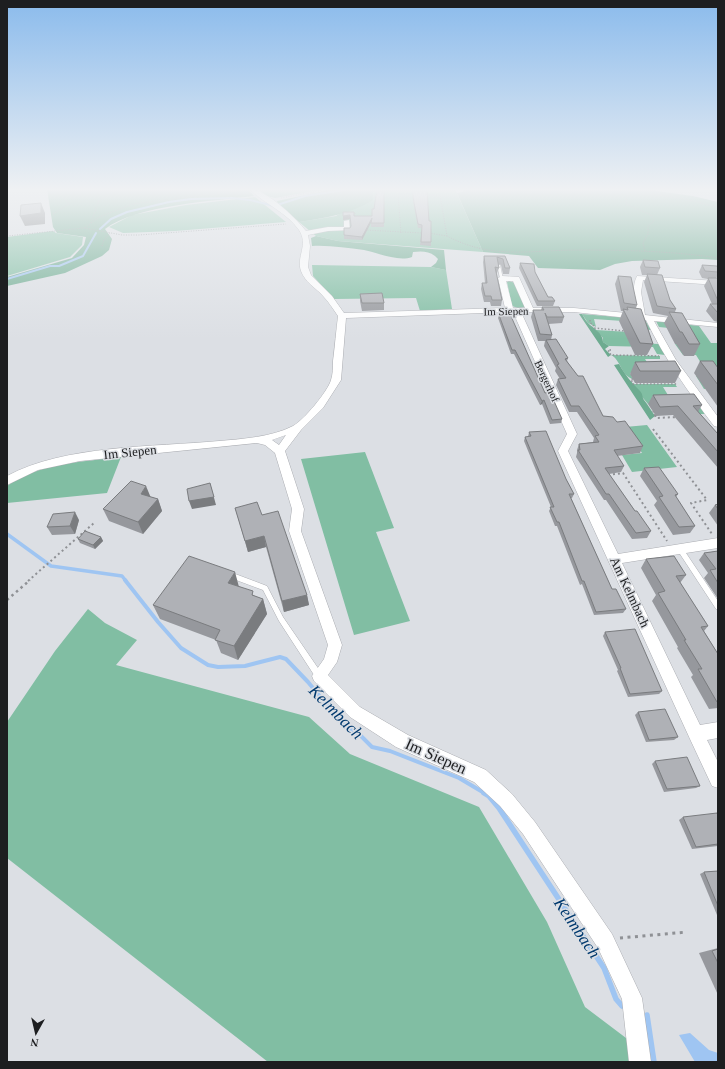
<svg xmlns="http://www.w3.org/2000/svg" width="725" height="1069" viewBox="0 0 725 1069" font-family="Georgia,serif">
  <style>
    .green { fill: #81bea3 }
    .forest { fill: #6dab90 }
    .water { fill: #9fc5f2 }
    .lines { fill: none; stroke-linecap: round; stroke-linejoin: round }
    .stream-far3 { stroke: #9fc5f2; stroke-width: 2 }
    .stream-far2 { stroke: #9fc5f2; stroke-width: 3.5 }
    .stream-far1 { stroke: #9fc5f2; stroke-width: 4 }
    .stream { stroke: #9fc5f2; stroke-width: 5.5 }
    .lane-casing { stroke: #abadb2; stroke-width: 1 }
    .street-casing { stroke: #abadb2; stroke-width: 1 }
    .path-far4 { stroke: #8f9195; stroke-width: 1; stroke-dasharray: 1 1.5; stroke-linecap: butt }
    .path-far3 { stroke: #8f9195; stroke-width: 1.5; stroke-dasharray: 1.5 2; stroke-linecap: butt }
    .path-far2 { stroke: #8f9195; stroke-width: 2; stroke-dasharray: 2 3; stroke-linecap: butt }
    .path-far1 { stroke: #8f9195; stroke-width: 2.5; stroke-dasharray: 2.5 3.5; stroke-linecap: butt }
    .path { stroke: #8f9195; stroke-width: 3; stroke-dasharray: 3 4.5; stroke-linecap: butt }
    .lane { fill: #fff; fill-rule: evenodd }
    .street { fill: #fff; fill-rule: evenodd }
    .wall { fill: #96989d }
    .shaded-wall { fill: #7a7c7f }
    .building { fill: #afb1b6; stroke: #7a7c7f }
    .labels { text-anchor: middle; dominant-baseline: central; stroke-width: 3; stroke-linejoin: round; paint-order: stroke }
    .far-street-label { font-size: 11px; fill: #1d1e20; stroke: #dcdfe4 }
    .street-label { font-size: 13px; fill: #1d1e20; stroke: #dcdfe4 }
    .near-street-label { font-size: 16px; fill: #1d1e20; stroke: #dcdfe4 }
    .near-water-label { font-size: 17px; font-style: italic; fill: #00396e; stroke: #dcdfe4 }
  </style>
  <rect width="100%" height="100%" fill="#dcdfe4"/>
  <g class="green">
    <polygon points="258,189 325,189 275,198 267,196"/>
    <polygon points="393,189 455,189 483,252 338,241 316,236 299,222 336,216 373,192"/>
    <polygon points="255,197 286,222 175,231 123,233 109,227 132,215 186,205"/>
    <polygon points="53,231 56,233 83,237 82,245 70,257 7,276 7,237"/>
    <polygon points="312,265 431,267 446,270 452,309 420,311 416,298 334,299 313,276"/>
    <polygon points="509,281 515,283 525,307 518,308 512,306 507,282"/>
    <polygon points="582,314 641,319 645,320 651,330 639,329 637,322 594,319 596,327 588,323"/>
    <polygon points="656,321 699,326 711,343 718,343 718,388 704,389 696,376 709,376 696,355 683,355 675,344 687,345 679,329 659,327"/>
    <polygon points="596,330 629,332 637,343 659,344 665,355 657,354 653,347 609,346 603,342 603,338"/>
    <path d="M611,355L660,356V359H645L652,370L630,373L633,379C621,376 621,360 611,355Z"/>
    <polygon points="633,384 675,384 677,387 663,387 671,400 695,400 705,414 697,414 689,403 648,404 633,386"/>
    <polygon points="647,425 677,467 632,472 622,455 642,453 625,427"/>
    <polygon points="365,452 394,528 376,532 410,621 354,635 301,459"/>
    <path d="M121,457L107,493L7,503V486C39,463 82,462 121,457Z"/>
    <polygon points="88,609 105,623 137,640 116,665 309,717 350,754 479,807 547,922 585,1007 630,1041 633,1062 268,1062 7,858 7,722 55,651"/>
  </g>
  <g class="forest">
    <path d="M47,189H248L254,196C214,201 136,205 105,229L112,239L109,250L102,256L65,273L7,286V277L72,258L84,245L86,237L57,233L53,227Z"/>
    <path d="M334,189H393L373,192V200C351,214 325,218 299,222L278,204L277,201Z"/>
    <polygon points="534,189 642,189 693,196 718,202 718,260 702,259 632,261 615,264 600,270 538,268 529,256 483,252 457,193 471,190"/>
    <path d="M316,236L338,241L444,250L446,270L431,267L436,263L438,259C431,251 423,251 413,252L412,257C398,262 379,253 364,250C347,248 329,245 312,246L311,238Z"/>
    <path d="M579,314H582C584,317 585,320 588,323C593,328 603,333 603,342L609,346L605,349L611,355L608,357Z"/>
    <path d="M619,364C625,375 632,383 640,391C643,394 642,397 644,400C648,405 651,410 655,416L650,420L614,365Z"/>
  </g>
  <polygon class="water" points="690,1033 709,1050 718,1053 718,1062 695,1062 679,1035"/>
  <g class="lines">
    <g class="stream-far3">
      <polyline points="100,229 111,219 127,212 169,202 191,199 232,198 250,200 274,206 305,196 350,189"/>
      <polyline points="7,279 50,266 59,266 83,256 96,233"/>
    </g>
    <polyline class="stream-far2" points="7,534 51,566 122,576 126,581"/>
    <polyline class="stream-far1" points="125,580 158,622 181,648 208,665 218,667 245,666 280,657 286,659 308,682 342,723 361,736 372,747 390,751 459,778 486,794"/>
    <g class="stream">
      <polyline points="484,793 489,796 499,808 604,968 616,999 622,1006"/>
      <polyline points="647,1015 654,1062"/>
    </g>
    <defs>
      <g id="lane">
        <polygon points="497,264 500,265 503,279 500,278"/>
        <polygon points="678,547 682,547 718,601 718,610 716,609 678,551 677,549"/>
        <polygon points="230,572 267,586 283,617 322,674 323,676 322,678 319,679 316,678 279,621 263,590 228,577 227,575 228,573"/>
      </g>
      <path id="street" d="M249,189C266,189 296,218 306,231L328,227H344V221L349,220L350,230L328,231L308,235L310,246L308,267L311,275L332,296L344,313L505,308L498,278L502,276L519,277L533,308H574L637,314C635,301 631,288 637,276L718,281V285L643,280L641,292L645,315L718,323V327L654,321L676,360L718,417V427L714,426C689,393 664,358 646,320L574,312H521L577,434L568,451L618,554L718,538V548L622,563L700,725L718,722V738L707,740L718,762V788L712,786L690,739L558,451L567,434L513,312L346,318L341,380L323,408L301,430L285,451L304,509L301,531L342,645L337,662L328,675L360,707L408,735L486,770L512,794L535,822L612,934L642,998L651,1062H629L622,999L598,948L523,834L500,806L474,782L396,747L350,717L314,681L312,676L324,659L328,645L289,531L292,509L275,453L265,445L257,443L80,461L38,470L7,485V476C64,445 154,447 219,441C242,439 272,437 293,426C304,420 328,391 331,380C333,374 333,367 333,361C335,346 336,331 338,316C333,309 329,302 323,296C316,288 305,282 301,271C296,256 309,245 299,230C286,212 265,204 249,189ZM506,281H513L525,308H513ZM286,435L279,445L272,440Z"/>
    </defs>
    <use href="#lane" class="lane-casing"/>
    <use href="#street" class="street-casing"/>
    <g class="path-far4">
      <polyline points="212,189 219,193"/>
      <path d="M461,189C469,193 495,192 506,192C575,195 652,185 718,208"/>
      <polyline points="627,194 626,204 651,215 654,221 648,226 648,234 643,243 645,251"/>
      <path d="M426,195H440L447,236C492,260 530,250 578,250C625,250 672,251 718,258"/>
      <polyline points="281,198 331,189"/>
      <polyline points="355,213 355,218"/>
      <polyline points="53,214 69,204 58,189"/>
      <polyline points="91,223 99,200 118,189"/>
      <polyline points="85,228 99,217 133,204 244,190"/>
      <polyline points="365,230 422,233"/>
      <polyline points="401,233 398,194 415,194"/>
      <polyline points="429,233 447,236"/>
      <polyline points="7,236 84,228 122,235 139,235 286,224"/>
      <polyline points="102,246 104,240 110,233"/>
    </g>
    <g class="path-far3">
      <polyline points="590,320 590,323 593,324 594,328 625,331"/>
      <polyline points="611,350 608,350 611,355 659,356"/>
      <polyline points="633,379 631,379 633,384 677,384"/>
      <polyline points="653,411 655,416"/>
    </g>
    <g class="path-far2">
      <polyline points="655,415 656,418 678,417"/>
      <polyline points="653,429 707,500 691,503 712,534"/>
      <polyline points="608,475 623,473 667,541"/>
      <polyline points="28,581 94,523"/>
    </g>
    <polyline class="path-far1" points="7,600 30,580"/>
    <polyline class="path" points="620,938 687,932"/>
    <use href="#lane" class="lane"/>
    <use href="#street" class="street"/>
  </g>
  <g class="wall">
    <polygon points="384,189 384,227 371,227 371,222 362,240 344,239 344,235 351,227 350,219 343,220 343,212 354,216 372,216 374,209"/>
    <polygon points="413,189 429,221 431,242 431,246 420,245 422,228 418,228 413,201"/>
    <polygon points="484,256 505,256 510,268 509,274 503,274 501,265 498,264 499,268 497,273 496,273 502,300 501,306 491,306 490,302 484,302 481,289 482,283 485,283 483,262"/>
    <polygon points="643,260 660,268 657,275 670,300 676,309 675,312 700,344 694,356 684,356 676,344 675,344 664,323 668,316 653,313 644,282 647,275 642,275 640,267"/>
    <polygon points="520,263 535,272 548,297 555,301 553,306 537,306 519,268"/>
    <polygon points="702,265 718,269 718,275 716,278 718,278 718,322 714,321 706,311 710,304 712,304 704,286 708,279 702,278 699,272"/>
    <polygon points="618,276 637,305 636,308 653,344 647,355 635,355 619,321 623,311 621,311 615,284"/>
    <polygon points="360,294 384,303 384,310 362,311 360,301"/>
    <polygon points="542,307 564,317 562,323 548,324 552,335 551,340 568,358 567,361 603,416 617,422 643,446 640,453 617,456 624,466 621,472 609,474 635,511 651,531 647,538 632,539 606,500 604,500 576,457 577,453 577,450 579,444 593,442 594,438 577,412 569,412 556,385 558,379 560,379 555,371 556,368 544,346 545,341 538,341 531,317 533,310 541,310"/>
    <polygon points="499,315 545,393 562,419 561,423 550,424 542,404 540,405 514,354 511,354 498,318"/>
    <polygon points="700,361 718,368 718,407 694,373"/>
    <polygon points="635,362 681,371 675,383 635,383 630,374"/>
    <polygon points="653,395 702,405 698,412 718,434 718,468 673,415 656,416 648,404"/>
    <polygon points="529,432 566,479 574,494 572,498 571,498 612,589 626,609 623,613 594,615 582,584 580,585 557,526 555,526 549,511 551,507 524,441 525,437 528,437"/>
    <polygon points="644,468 678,494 676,497 695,526 690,533 673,535 654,505 657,501 640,476"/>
    <polygon points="151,497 158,499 162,511 143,534 109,521 103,509"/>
    <polygon points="718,504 718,526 709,513 715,505"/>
    <polygon points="235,508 262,515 307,595 309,605 284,612 266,547 248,552"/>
    <polygon points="79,520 75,534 52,535 47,527"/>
    <polygon points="101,537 103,541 95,549 80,543 78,539"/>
    <polygon points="718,551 718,599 704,578 708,573 699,560 704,553"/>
    <polygon points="646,559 686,575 680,583 708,626 704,631 718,654 718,708 709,709 691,677 693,675 677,648 678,647 652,601 656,595 641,568"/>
    <polygon points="239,586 255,596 263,599 267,614 238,660 221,653 216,640 160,619 153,605"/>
    <polygon points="605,632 662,691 659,694 628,697 617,671 618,670 603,636"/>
    <polygon points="638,712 678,737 674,740 646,742 635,715"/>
    <polygon points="655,761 700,786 696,788 664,792 652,764"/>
    <polygon points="718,816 718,846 692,849 679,820 683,817"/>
    <polygon points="718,871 718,915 717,915 700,874 704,872"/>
    <polygon points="718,948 718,995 699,953"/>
  </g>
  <g class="shaded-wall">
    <polygon points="41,203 45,213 45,224 25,226 20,216"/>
    <polygon points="350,215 350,219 343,220 343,216"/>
    <polygon points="372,218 372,221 362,240 362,237"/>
    <polygon points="544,400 542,404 540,405 542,401"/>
    <polygon points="210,483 216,505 192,509 189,501"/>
    <polygon points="146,486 151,498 141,494"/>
    <polygon points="158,499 162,511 143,534 138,522"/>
    <polygon points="75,512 79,520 75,534 70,526"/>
    <polygon points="264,536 266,547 248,552 245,541"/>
    <polygon points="101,537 103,541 95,549 93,545"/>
    <polygon points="235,572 239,587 228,583"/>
    <polygon points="307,595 309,605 284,612 282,601"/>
    <polygon points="263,599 267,614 238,660 234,646"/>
  </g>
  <g class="building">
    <polygon points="377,189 384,189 384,223 371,223 372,218 362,237 344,235 344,228 350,228 351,226 350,215 343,216 343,212 354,212 354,216 372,216 372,209 374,209"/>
    <polygon points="413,189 427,189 429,221 431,221 431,242 421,242 422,225 418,224 413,197"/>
    <polygon points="41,203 41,213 20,216 21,205"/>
    <polygon points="484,256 505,256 510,268 505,268 503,259 497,257 499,268 495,267 502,300 492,300 491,296 485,296 482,283 487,283"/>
    <polygon points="643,260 658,261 660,268 645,267"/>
    <polygon points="520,263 534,264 535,272 548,297 552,297 555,301 538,301"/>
    <polygon points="702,265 717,266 718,269 718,272 705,271"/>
    <polygon points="647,274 662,275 670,300 676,309 657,306"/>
    <polygon points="618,276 631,277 637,305 624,303"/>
    <polygon points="708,278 718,278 718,301"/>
    <polygon points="382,293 384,303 362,303 360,294"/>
    <polygon points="710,304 718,304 718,313"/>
    <polygon points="542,307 559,307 564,317 547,317 545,313 552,335 540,334 533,310 544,310"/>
    <polygon points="627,307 641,309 653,344 640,343 623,309 628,310"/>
    <polygon points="669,312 682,313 700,344 689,344 682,332 680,332"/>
    <polygon points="510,314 545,393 550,392 562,419 552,420 544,400 542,401 515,350 512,350 499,315"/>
    <polygon points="556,339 568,358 565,359 578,376 583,376 603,416 613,417 617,422 625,421 643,446 614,450 624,466 605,468 635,511 637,511 651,531 636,533 609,494 606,494 578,450 580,450 579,444 599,442 595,436 599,435 579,406 571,406 558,379 566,378 557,365 559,364 546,340"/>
    <polygon points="675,361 681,371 640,371 635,362"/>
    <polygon points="700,361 713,361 718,368 718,385"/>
    <polygon points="694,394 702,405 693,406 718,434 718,452 678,406 660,407 653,395"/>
    <polygon points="546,431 566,479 574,494 569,494 612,589 616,589 626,609 596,612 584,581 582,581 559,522 557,522 550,507 554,507 525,437 531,436 529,432"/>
    <polygon points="659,467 678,494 675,495 695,526 679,527 659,497 663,496 644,468"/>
    <polygon points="131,481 146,486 141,494 158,499 138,522 103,509"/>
    <polygon points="210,483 214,497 189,501 187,489"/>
    <polygon points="257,502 262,515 278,511 307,595 282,601 264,536 245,541 235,508"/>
    <polygon points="718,504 718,509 715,505"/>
    <polygon points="75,512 70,526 47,527 53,514"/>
    <polygon points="85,531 101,537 93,545 78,539"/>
    <polygon points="718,551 718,583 710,570 716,569 704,553"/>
    <polygon points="189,556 235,572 228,583 253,591 252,595 263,599 234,646 215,640 220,630 153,605"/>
    <polygon points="674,556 686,575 676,576 708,626 701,627 718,654 718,702 717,702 698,669 702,669 684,640 686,640 658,593 665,591 646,559"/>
    <polygon points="635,629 662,691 630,694 620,668 621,668 605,632"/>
    <polygon points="665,709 678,737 649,740 638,712"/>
    <polygon points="687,757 700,786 667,789 655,761"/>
    <polygon points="717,813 718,816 718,844 696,847 683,817"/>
    <polygon points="718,871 718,906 704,872"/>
    <polygon points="718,949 718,963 712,951"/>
  </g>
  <linearGradient id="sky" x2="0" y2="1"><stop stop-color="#8bbbec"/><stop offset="0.56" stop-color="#eff1f3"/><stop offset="1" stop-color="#eff1f3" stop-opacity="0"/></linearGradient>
  <rect width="725" height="339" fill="url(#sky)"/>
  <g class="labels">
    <g class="far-street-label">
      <text transform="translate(506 311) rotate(-1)">Im Siepen</text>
      <text transform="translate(547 381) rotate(65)">Bergerhof</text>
    </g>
    <g class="street-label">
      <text transform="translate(130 452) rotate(-6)">Im Siepen</text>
      <text transform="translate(630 592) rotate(65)">Am Kelmbach</text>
    </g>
    <g class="near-street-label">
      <text transform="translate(436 756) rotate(24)">Im Siepen</text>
    </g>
    <g class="near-water-label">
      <text transform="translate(336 712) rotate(45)">Kelmbach</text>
      <text transform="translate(577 928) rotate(56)">Kelmbach</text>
    </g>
  </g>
  <rect width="725" height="1069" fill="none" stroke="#1d1e20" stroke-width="16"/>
  <g transform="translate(36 1033) rotate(188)" stroke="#dcdfe4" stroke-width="3" paint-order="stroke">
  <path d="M0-3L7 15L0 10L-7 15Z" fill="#1d1e20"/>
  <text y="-6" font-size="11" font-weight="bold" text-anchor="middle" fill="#1d1e20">N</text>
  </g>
</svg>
